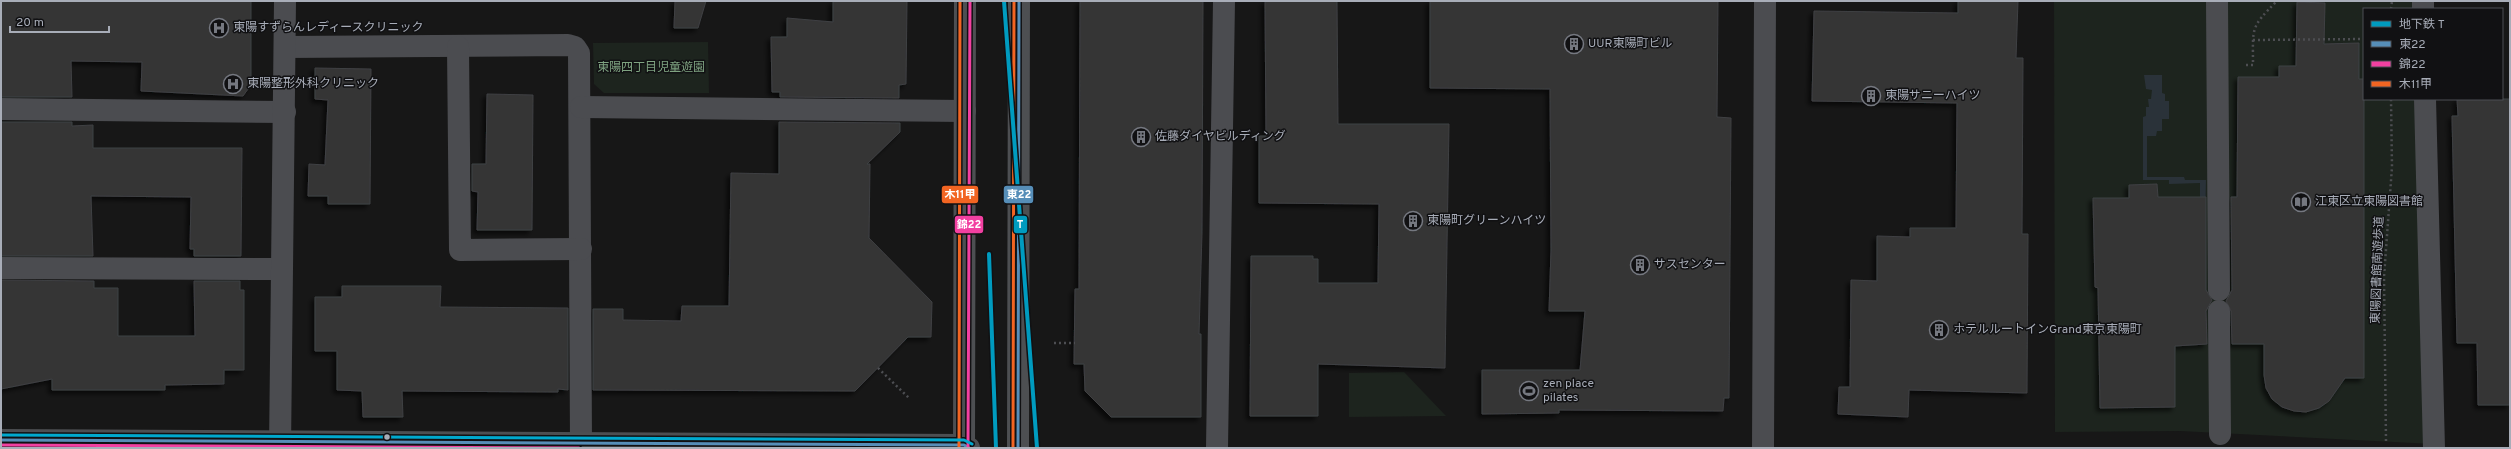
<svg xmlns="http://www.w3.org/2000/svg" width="2511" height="449" viewBox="0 0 2511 449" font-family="Overpass,'Noto Sans JP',sans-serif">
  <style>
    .green { fill: #1d241e }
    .water { fill: #2a3239 }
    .building { fill: #353536; stroke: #3f4043; filter: url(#shadow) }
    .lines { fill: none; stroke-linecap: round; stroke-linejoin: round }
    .path { stroke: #4d4e52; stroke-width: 2.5; stroke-dasharray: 2 3; stroke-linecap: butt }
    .minor { stroke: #4b4c50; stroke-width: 22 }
    .major { stroke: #4d4f52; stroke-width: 22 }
    .bus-1-casing { stroke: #111113; stroke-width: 6 }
    .bus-2-casing { stroke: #111113; stroke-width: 6 }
    .bus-3-casing { stroke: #111113; stroke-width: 6 }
    .bus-4-casing { stroke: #111113; stroke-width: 6 }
    .bus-1 { stroke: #568eb8; stroke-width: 3 }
    .bus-2 { stroke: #f240a1; stroke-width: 3 }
    .bus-3 { stroke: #f26522; stroke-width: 3 }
    .bus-4 { stroke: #00a9ce; stroke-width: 3 }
    .metro-1-casing { stroke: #111113; stroke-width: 7 }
    .metro-1 { stroke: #009bbf; stroke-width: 4 }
    .bus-dot { fill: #a8adb8; stroke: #111113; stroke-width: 1.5 }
    .labels { text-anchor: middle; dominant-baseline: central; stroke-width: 3; stroke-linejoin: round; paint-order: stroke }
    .poi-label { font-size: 12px; fill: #a8adb8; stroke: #111113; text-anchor: start }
    .park-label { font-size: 12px; fill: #7fa381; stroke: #111113 }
    .street-label { font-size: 12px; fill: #a8adb8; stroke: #111113 }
    .line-badge { stroke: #111113; stroke-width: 1.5 }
    .badge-label { font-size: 11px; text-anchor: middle; font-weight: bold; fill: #fff }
  </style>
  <defs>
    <filter id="shadow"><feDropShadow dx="-3.5" dy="3.5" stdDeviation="2" flood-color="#0009"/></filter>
  </defs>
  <rect width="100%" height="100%" fill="#171717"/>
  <g class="green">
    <polygon points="2054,1 2423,1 2423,9 2364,9 2364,99 2425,99 2433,444 2180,431 2055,432"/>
    <polygon points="708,42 709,93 604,93 594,84 593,43"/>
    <polygon points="1404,372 1446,416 1349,417 1349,373"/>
  </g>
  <polygon class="water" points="2144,75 2162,75 2162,93 2165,94 2165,101 2169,101 2169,119 2162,119 2162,131 2157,131 2156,136 2147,136 2147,177 2184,177 2185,180 2206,180 2205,222 2200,222 2200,183 2169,184 2169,180 2143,180 2143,117 2146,116 2146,107 2149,107 2148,99 2151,99 2152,90 2146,89"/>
  <g class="building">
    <polygon points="1,1 251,1 251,85 243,96 141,91 142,62 71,61 72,97 1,97"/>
    <polygon points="675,1 706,1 698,28 674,28"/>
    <polygon points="833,1 907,1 906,84 899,85 899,98 780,97 780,92 772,92 771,37 787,37 787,18 833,22"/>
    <polygon points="1080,1 1203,1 1202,233 1199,334 1201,334 1201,417 1111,417 1085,391 1084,364 1074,364 1075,289 1079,289"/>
    <polygon points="1265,1 1337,1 1338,124 1449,124 1445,368 1318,364 1318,416 1250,416 1251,256 1313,256 1313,259 1318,259 1318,283 1378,283 1379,204 1259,203 1259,136 1266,136"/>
    <polygon points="1430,1 1718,1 1717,117 1731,118 1729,398 1724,398 1723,411 1559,410 1559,413 1482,414 1482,370 1580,370 1585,311 1549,311 1551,250 1550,89 1430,88"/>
    <polygon points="1958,1 2018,1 2016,58 2023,58 2022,234 2028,234 2027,393 1909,390 1908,417 1838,414 1839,387 1850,387 1851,280 1877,281 1877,236 1910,237 1910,228 1956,228 1957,103 1812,101 1814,11 1958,13"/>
    <polygon points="2297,2 2325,3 2324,44 2359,43 2359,79 2364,79 2364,378 2345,378 2329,401 2319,408 2306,412 2294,411 2282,407 2272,399 2266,388 2264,375 2264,344 2232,344 2231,311 2226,301 2232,290 2231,197 2237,197 2238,77 2279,77 2279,66 2296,66"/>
    <polygon points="315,68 371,69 370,204 328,204 328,196 308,196 309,164 325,165 328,100 315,99"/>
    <polygon points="487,94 533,95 532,230 477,230 478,192 472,191 472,164 486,164"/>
    <polygon points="2457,99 2510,99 2510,405 2478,405 2477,343 2457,343 2452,116 2458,116"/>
    <polygon points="1,122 72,122 72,126 93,125 93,148 242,148 241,256 194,256 194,249 190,249 191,197 91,196 93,256 1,256"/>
    <polygon points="779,122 900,123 900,132 867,164 870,164 869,238 932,302 931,337 908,337 855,391 593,390 593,309 623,309 623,320 681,321 682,306 729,306 731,173 779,174"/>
    <polygon points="2157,184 2158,197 2206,197 2206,290 2212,300 2206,311 2207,344 2175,346 2175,407 2100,408 2098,288 2095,287 2093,198 2129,198 2129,185"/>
    <polygon points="1,280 94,281 94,288 118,288 118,336 195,336 194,281 240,281 240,290 244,290 244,370 224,370 224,384 165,385 165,390 52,390 52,379 1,389"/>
    <polygon points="342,286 441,286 440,307 568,308 568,390 558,389 558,392 402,391 403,417 363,417 362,391 337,390 337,351 315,351 315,297 342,297"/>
  </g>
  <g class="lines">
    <g class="path">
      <polyline points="2391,9 2392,1"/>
      <polyline points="2253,40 2364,39"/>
      <path d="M2246,65H2253C2253,27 2250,28 2277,1"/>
      <polyline points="1054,343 1075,343"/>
      <polyline points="878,368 909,398"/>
      <polyline points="2386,441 2384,277 2392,167 2391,99"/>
    </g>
    <g class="minor">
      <polyline points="2217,1 2219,290"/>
      <polyline points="2423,1 2423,9"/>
      <polyline points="285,47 568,45 575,47 579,53 581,444"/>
      <polyline points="458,47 460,250 581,249"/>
      <polyline points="2425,99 2434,448"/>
      <polyline points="581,107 965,111"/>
      <polyline points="1,109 285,112"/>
      <polyline points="1,268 281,269"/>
      <polyline points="2219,311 2220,434"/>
      <polyline points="280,448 285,1"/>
      <polyline points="1217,448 1224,1"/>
      <polyline points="1763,448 1765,1"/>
    </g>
    <g class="major">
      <polyline points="1,440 964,445 969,448"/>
      <polyline points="964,448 965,1"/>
      <polyline points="1018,448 1019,1"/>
    </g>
    <defs>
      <g id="bus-1">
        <polyline points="1,440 964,445 969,448"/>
        <polyline points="1018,448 1019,1"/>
      </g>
      <g id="bus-2">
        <polyline points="1,445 579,448"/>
        <polyline points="968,448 970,1"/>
      </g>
      <g id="bus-3">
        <polyline points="959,448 960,1"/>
        <polyline points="1013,448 1014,1"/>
      </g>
      <polyline id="bus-4" points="1,435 964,440 972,444"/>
    </defs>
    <use href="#bus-1" class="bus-1-casing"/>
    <use href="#bus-2" class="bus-2-casing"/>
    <use href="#bus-3" class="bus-3-casing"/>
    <use href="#bus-4" class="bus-4-casing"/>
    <use href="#bus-1" class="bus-1"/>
    <use href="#bus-2" class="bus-2"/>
    <use href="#bus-3" class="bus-3"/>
    <use href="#bus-4" class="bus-4"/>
    <defs>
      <g id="metro-1">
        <polyline points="1004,1 1037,448"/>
        <polyline points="989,254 996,448"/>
      </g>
    </defs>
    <use href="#metro-1" class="metro-1-casing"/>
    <use href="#metro-1" class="metro-1"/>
  </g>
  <defs>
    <symbol id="hospital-ring" viewBox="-11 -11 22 22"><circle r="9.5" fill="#111113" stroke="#757880" stroke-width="1.5"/><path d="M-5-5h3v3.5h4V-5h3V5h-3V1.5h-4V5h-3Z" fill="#757880"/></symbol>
    <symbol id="building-ring" viewBox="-11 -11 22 22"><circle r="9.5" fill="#111113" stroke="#757880" stroke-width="1.5"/><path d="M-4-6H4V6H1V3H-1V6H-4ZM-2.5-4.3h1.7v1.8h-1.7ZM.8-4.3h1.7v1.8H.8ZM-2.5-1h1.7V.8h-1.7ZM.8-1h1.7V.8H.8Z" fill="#757880"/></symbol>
    <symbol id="library-ring" viewBox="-11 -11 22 22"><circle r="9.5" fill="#111113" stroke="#757880" stroke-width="1.5"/><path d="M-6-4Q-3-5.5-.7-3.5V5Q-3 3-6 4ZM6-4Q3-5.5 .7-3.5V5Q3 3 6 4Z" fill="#757880"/></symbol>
    <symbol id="stadium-ring" viewBox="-11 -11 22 22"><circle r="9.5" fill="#111113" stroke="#757880" stroke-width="1.5"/><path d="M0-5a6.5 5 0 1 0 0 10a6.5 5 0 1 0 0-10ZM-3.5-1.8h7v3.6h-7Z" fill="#757880"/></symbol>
  </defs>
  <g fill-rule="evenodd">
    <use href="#hospital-ring" x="208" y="17" width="22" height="22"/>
    <use href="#building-ring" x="1563" y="33" width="22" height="22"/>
    <use href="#hospital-ring" x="222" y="73" width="22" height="22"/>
    <use href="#building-ring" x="1860" y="85" width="22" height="22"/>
    <use href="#building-ring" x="1130" y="126" width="22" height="22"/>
    <use href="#library-ring" x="2290" y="191" width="22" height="22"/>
    <use href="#building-ring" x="1402" y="210" width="22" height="22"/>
    <use href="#building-ring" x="1629" y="254" width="22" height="22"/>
    <use href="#building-ring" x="1928" y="319" width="22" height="22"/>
    <use href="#stadium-ring" x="1518" y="380" width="22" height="22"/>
  </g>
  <circle class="bus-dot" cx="387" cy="437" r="3.5"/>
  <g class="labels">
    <g class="poi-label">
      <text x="233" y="28">東陽すずらんレディースクリニック</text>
      <text x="1588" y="44">UUR東陽町ビル</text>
      <text x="247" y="84">東陽整形外科クリニック</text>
      <text x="1885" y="96">東陽サニーハイツ</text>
      <text x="1155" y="137">佐藤ダイヤビルディング</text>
      <text x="2315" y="202">江東区立東陽図書館</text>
      <text x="1427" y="221">東陽町グリーンハイツ</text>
      <text x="1654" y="265">サスセンター</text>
      <text x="1953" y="330">ホテルルートインGrand東京東陽町</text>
      <text x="1543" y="384">zen place<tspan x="1543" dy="14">pilates</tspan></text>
    </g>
    <g class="park-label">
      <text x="651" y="68">東陽四丁目児童遊園</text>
    </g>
    <g class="street-label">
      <text transform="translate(2378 270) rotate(-88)">東陽図書館南遊歩道</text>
    </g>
  </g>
  <g class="line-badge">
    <rect x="941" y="185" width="38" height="19" rx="4" fill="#f26522"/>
    <rect x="1003" y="185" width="31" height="19" rx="4" fill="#568eb8"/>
    <rect x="954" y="215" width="30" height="19" rx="4" fill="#f240a1"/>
    <rect x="1013" y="215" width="15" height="19" rx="4" fill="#009bbf"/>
  </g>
  <g class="badge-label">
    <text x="960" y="198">木11甲</text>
    <text x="1019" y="198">東22</text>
    <text x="969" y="228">錦22</text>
    <text x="1020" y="228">T</text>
  </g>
  <rect width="2511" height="449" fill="none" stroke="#a8adb8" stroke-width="4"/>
  <rect x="2363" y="8" width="140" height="92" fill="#111113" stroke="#4d4f55"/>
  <rect x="2371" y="21" width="20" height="6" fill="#009bbf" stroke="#4d4f55"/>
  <text x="2399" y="28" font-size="12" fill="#a8adb8">地下鉄 T</text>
  <rect x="2371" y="41" width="20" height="6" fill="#568eb8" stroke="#4d4f55"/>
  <text x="2399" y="48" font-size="12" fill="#a8adb8">東22</text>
  <rect x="2371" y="61" width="20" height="6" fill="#f240a1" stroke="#4d4f55"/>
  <text x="2399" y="68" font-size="12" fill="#a8adb8">錦22</text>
  <rect x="2371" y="81" width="20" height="6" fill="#f26522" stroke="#4d4f55"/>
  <text x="2399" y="88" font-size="12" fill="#a8adb8">木11甲</text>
  <path d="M10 26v6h99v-6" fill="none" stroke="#a8adb8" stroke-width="2"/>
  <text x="16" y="26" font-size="12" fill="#a8adb8" stroke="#111113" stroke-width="3" paint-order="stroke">20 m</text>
</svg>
